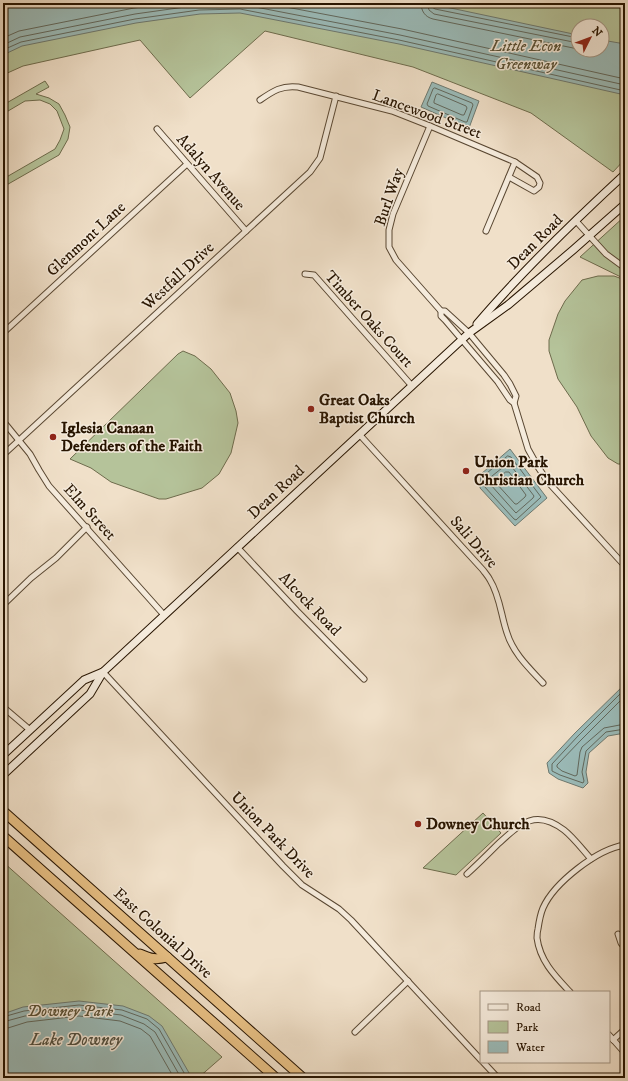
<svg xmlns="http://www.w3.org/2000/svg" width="628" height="1081" viewBox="0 0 628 1081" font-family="'IM FELL DW Pica',serif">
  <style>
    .green { fill: #b5c39a; stroke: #6e6c4d; fill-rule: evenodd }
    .water { fill: #9bbcba; stroke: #6d7970 }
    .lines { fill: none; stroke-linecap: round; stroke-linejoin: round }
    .shore { stroke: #61685d; stroke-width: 1 }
    .street-casing { stroke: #594732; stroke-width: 7 }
    .secondary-casing { stroke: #271400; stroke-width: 9 }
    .highway-casing { stroke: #271400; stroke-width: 11 }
    .street { stroke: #f5ebdc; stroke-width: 5 }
    .secondary { stroke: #f5ebdc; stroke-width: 7 }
    .highway { stroke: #e8c084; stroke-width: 9 }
    .poi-dot { fill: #8f2418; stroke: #f5ebdc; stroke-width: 1.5 }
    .labels { text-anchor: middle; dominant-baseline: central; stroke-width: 3; stroke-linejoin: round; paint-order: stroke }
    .park-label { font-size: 16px; font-style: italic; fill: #595136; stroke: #f5ebdc }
    .street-label { font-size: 16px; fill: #271400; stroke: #f5ebdc }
    .poi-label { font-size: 16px; font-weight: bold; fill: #271400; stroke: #f5ebdc; text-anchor: start }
    .water-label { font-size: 17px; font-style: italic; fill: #504f41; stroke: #f5ebdc }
  </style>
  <rect width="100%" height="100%" fill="#f0e0c9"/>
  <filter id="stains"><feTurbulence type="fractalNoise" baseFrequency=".005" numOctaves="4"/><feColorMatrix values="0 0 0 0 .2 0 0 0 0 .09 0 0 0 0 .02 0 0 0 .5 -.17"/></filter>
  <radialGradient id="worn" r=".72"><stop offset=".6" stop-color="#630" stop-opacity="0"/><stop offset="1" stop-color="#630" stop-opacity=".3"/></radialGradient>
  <g class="green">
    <path d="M3,3H625V159L613,172L531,113L413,67L265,31L190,98L140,40L23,66L3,75ZM578,26H602V50H578Z"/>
    <polygon points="45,81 49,87 36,94 49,98 59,104 65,115 70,127 68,139 59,155 3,187 3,179 55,149 60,140 64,129 57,111 50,104 40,100 25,101 3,114 3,105"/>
    <polygon points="625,216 625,279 580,257"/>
    <polygon points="598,276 614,276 625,280 625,464 618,464 608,458 591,436 577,407 558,379 549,351 549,340 558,314 565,301 582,280"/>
    <polygon points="183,351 195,356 211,369 230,393 236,411 238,423 231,453 219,474 202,488 166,499 159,499 111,482 91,468 70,459 178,354"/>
    <polygon points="483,813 501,833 456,875 423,868"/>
    <polygon points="3,862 222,1057 198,1078 3,1078"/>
  </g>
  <g class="water">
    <polygon points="13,3 427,3 578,35 578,50 602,50 602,40 625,44 625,95 399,44 240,13 200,14 136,23 22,46 3,55 3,7"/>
    <polygon points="432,82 479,101 469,128 421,107"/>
    <polygon points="510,449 547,498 515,526 480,488 481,474"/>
    <polygon points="625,684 625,733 608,736 589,753 586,772 588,783 583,788 558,779 549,773 547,763 575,733"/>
    <polygon points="79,1001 123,1006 149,1016 162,1026 192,1078 3,1078 3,1014 23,1007"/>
  </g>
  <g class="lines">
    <g class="shore">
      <polyline points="265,3 402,29 625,79"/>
      <path d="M421,3C421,11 425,17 433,19L578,49"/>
      <polyline points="427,3 429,10 434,14 578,43"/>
      <polyline points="432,3 432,7 435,9 578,38"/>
      <polyline points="3,38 19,31 134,8 172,3"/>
      <polyline points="3,45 20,37 135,14 199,5 240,4 400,35 625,85"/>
      <polyline points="3,50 21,42 135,19 199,10 240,9 399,40 625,91"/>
      <polygon points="435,88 472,103 473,105 467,122 465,122 428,106 427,104 433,89"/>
      <polygon points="438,94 466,106 467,108 464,115 462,115 434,103 434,101 436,95"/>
      <polygon points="508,456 511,457 541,497 540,498 516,520 514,519 484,486 485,475"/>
      <polygon points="509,463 534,496 533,498 516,513 515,512 490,484 490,478"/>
      <polygon points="506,472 509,472 526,495 525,497 517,504 515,504 496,483 496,480"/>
      <polyline points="625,689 578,736 552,764 552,771 560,775 583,783 584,781 582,772 586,751 606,732 625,729"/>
      <polyline points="625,696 581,740 557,765 557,767 562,771 575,776 577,775 580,752 582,747 604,728 625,724"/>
      <polyline points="3,1017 24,1011 79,1005 122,1010 147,1019 159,1029 187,1078"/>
      <polyline points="3,1022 25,1016 79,1010 121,1015 144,1024 155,1032 181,1078"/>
      <polyline points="3,1028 8,1028 27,1022 79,1016 120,1021 141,1029 150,1036 174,1078"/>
    </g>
    <defs>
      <g id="street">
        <path d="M260,100C273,91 282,85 298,87L392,111L430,126L515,162L537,177L540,183L539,187L534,191L509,177"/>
        <polyline points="430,126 393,214 389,230 389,247 396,260 441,311 441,316 445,320 498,382 510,400 514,403"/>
        <polyline points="157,129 246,231"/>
        <polyline points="576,221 606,254 625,268"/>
        <polyline points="486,231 515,162"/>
        <polyline points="305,274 314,275 412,386"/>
        <polyline points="441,311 445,311 469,333 504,375 510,384 516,396 514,403 528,449 538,467 548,482 625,566"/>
        <polyline points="3,333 187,164"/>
        <polyline points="3,421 30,454 39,470 49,486 164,615"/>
        <path d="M359,434L483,570C485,573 488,576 490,580C500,596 501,616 507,633C513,653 529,668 543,683"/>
        <polyline points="3,455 310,172 320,158 336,96"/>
        <polyline points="237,547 297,611 364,679"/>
        <polyline points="3,605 31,578 56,558 87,527"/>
        <polyline points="103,672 283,866 302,885 339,909 351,920 481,1060"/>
        <polyline points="3,707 30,730"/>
        <path d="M467,874C478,864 488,854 498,844C520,824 535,808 564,830C573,837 583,850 591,859"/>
        <polyline points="618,934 621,943 625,948"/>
        <path d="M570,992C555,976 540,961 537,938C537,935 537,932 538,929C539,922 540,915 543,908C554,883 597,849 625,845"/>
        <polyline points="355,1032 408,981"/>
        <polyline points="609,1035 625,1053"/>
        <polyline points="613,1040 625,1029"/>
        <polyline points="483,1062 498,1078"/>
      </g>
      <g id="secondary">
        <path d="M477,324C522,271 573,222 625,174"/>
        <polyline points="3,755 84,680 103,672"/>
        <polyline points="3,775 90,694 103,672 469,333 508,305 573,250 625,204"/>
      </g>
      <g id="highway">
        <polyline points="3,811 303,1078"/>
        <polyline points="3,836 276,1078"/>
        <path d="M140,954C151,959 156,960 167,957"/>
      </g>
    </defs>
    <use href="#street" class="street-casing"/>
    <use href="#secondary" class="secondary-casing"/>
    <use href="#highway" class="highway-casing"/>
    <use href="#street" class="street"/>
    <use href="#secondary" class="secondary"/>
    <use href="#highway" class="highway"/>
  </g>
  <g class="poi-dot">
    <circle cx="311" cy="409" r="4"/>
    <circle cx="53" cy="437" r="4"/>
    <circle cx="466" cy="471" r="4"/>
    <circle cx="418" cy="824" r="4"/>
  </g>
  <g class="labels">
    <g class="park-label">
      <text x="526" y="46">Little Econ<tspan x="526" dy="18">Greenway</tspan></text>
      <text x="70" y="1011">Downey Park</text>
    </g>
    <g class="street-label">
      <text transform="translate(427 114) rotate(20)">Lancewood Street</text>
      <text transform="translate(211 172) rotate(49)">Adalyn Avenue</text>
      <text transform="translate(389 197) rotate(-71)">Burl Way</text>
      <text transform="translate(86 239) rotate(-43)">Glenmont Lane</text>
      <text transform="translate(535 242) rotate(-45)">Dean Road</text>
      <text transform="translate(178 276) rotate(-43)">Westfall Drive</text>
      <text transform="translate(369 319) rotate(48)">Timber Oaks Court</text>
      <text transform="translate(276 492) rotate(-43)">Dean Road</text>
      <text transform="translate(90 512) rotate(48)">Elm Street</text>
      <text transform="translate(474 542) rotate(49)">Sali Drive</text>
      <text transform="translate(310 604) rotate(46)">Alcock Road</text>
      <text transform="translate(273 835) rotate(46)">Union Park Drive</text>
      <text transform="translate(163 933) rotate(42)">East Colonial Drive</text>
    </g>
    <g class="poi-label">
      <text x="319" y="400">Great Oaks<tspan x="319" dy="18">Baptist Church</tspan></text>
      <text x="61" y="428">Iglesia Canaan<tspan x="61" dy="18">Defenders of the Faith</tspan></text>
      <text x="474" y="462">Union Park<tspan x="474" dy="18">Christian Church</tspan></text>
      <text x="426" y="824">Downey Church</text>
    </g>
    <g class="water-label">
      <text x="76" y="1040">Lake Downey</text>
    </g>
  </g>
  <rect width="628" height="1081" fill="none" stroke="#f0e0c9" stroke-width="16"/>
  <rect x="4" y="4" width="620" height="1073" fill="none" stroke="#271400" stroke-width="2"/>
  <rect x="8" y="8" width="612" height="1065" fill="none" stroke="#271400"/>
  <rect x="480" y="991" width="130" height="72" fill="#f5ebdc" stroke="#a39584"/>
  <rect x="488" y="1004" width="20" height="6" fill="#f5ebdc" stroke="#a39584"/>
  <text x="516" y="1011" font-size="12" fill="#271400">Road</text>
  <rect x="488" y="1021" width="20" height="12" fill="#b5c39a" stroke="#a39584"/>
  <text x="516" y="1031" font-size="12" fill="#271400">Park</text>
  <rect x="488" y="1041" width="20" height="12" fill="#9bbcba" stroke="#a39584"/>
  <text x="516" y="1051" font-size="12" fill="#271400">Water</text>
  <g transform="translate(590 38) rotate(48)"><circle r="19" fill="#f5ebdc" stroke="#a39584"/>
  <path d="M0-3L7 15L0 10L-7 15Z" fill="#8f2418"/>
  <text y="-6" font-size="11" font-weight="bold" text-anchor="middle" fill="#271400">N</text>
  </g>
  <rect width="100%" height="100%" filter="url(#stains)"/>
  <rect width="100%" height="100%" fill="url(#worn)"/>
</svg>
